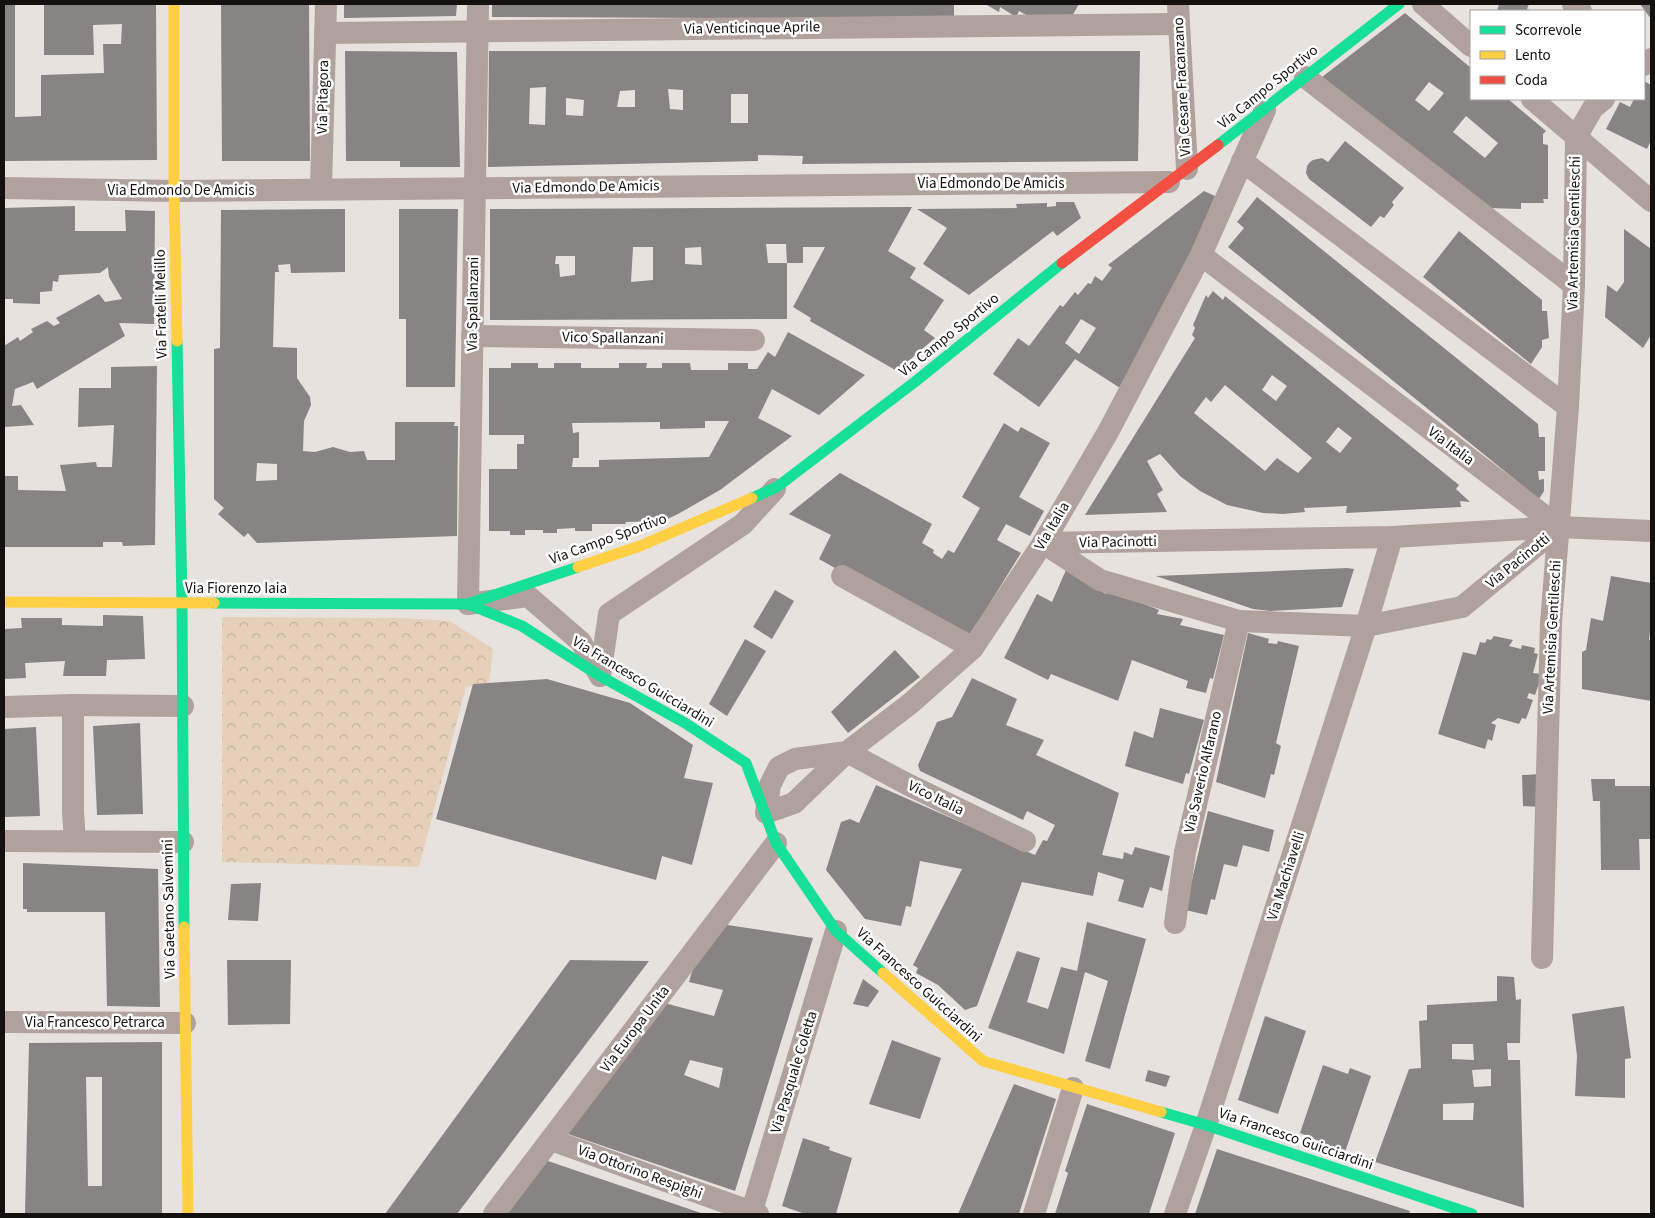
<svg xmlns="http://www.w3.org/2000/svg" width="1655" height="1218" viewBox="0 0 1655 1218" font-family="'Source Sans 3',sans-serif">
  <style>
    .park { fill: url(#park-crowns) }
    .building { fill: #888483; fill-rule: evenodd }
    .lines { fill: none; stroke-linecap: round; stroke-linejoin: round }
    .street { stroke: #b1a19c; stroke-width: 22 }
    .fast { stroke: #16e098; stroke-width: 11 }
    .slow { stroke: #ffcf43; stroke-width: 11 }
    .jam { stroke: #f24e42; stroke-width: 11 }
    .labels { text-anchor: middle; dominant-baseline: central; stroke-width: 5; stroke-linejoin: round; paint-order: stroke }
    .street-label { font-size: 15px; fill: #13100d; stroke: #fff }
  </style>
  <defs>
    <pattern id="park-crowns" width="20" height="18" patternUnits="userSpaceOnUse" patternTransform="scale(1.25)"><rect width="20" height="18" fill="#e6d0ba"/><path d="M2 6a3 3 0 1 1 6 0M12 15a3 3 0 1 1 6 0" fill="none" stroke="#c4b29f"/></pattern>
  </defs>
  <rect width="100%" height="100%" fill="#e7e2de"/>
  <polygon class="park" points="222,617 402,618 450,621 493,649 489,682 466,687 419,867 222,862"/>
  <g class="building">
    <polygon points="4,4 15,4 15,117 41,116 41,75 104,73 103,44 121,44 122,24 93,25 94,55 44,55 44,4 156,4 157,160 4,161"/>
    <polygon points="221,4 309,4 310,161 222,161"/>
    <polygon points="344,4 457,4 456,16 344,18"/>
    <polygon points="492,4 954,4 954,19 492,17"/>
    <polygon points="985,4 1079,4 1070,20 1035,20 1019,11 1016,17 1000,7 999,12"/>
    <polygon points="1499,4 1529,4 1527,9 1534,11 1497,11"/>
    <polygon points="1640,4 1651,4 1651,19"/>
    <path d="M1405,13L1471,68V99H1508L1546,131L1543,134V144L1548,145V199H1543L1544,203H1521V209L1489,208L1322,77ZM1429,82L1444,93L1429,111L1415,100ZM1466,116L1498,143L1485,158L1453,132Z"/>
    <polygon points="345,51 457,52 460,167 400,167 400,161 346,161"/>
    <path d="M489,51H1140L1138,161L802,164L803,156L758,155V161L488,167ZM546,87L545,125L529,124L530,88ZM668,89L683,90V110L670,109ZM635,90V107H617L620,91ZM731,94H748V123H731ZM566,98L584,100L583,116L566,115Z"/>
    <polygon points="1644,81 1651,85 1651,140 1647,149 1606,129 1620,102 1630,107 1634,99 1644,99"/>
    <polygon points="1345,141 1404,188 1392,202 1394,205 1384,218 1380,216 1371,227 1309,179 1306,173 1307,166 1310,162 1313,160 1322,158 1328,162"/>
    <path d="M1204,191L1215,196L1170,302L1120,388L1075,359L1039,407L993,374L1018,338L1029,346L1060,305L1063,307L1075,292L1078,295L1088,283L1091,284L1095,276L1102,281L1112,268L1108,265ZM1081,319L1096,328L1079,354L1065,343Z"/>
    <polygon points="1257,197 1538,424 1539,437 1545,437 1545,471 1538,471 1539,480 1544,479 1544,491 1539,499 1228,247 1244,228 1237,222"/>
    <polygon points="1056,202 1074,202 1081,218 1057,236 1053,231 969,295 923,264 947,228 917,209 1017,208 1016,204 1047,203 1047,207 1056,206"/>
    <polygon points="75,206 75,231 126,231 125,210 155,211 154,324 119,323 125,336 37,389 33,382 15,389 12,406 21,405 34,425 4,427 4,346 18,337 20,341 33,332 31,329 47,321 54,326 60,323 56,318 99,294 105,302 122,299 109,277 108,267 100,273 59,275 58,282 53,281 52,291 40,292 40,304 13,303 13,299 4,299 4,208"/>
    <path d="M912,207L888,251L916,268L910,278L944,300L924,330L935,338L897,371L810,321L811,318L793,307L825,247H803V263H787V319L490,320V209ZM766,244H786L787,263H768ZM633,247H653V280L631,282ZM701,247L702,265L685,264V248ZM556,256H575V275L560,277L559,264H555Z"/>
    <path d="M345,209V272L291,273L290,264L278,265L279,272H275L273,347L297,348V378L310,397L311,405L304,421L303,451L315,452L333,447L350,452L364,451L367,460H395V422H455L454,426H458L457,536L257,543L248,533L244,537L218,514L224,508L214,499V349L220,348L221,210ZM257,463L277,464V480L256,481Z"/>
    <polygon points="399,209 458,209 455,387 406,387 406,319 399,319"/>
    <polygon points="1624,229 1651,249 1651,335 1643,348 1605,317 1607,285 1617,292 1624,282"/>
    <polygon points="1459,231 1542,300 1542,311 1547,311 1549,338 1542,340 1542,347 1531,364 1423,277"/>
    <path d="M1213,291L1223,300L1225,296L1459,485L1456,489L1470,502L1460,501L1461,507L1346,513L1347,506L1304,508L1305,512L1283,514L1263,513L1227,505L1200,491L1180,476L1160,454L1147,461L1163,490L1157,494L1167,512L1085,515L1195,338L1192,335L1195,328L1193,325L1206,295L1208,298ZM1272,375L1287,386L1276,401L1262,390ZM1225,385L1312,458L1298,473L1277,458L1265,471L1194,413L1206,397L1211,402ZM1338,427L1352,438L1340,453L1326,442Z"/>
    <path d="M788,332L865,375L819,415L772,389L758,418L792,436L720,490L678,514L659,523L657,521L625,522L626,524H592V531H575V528L557,529V533H543V530H525V535H510V531H489V469H517V444H524V435H489V368H511V363H538V368H554V363H581V368H619V363H647L646,368H662V363H690L691,370H728V363H748V369H757L768,352L775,357ZM705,421H729L709,457L599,460V467H572L573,458H579V432L573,433L572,423L660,422V429L705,428Z"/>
    <polygon points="157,366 155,545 123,546 122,542 103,542 103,547 4,547 4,476 18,476 18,490 66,491 60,465 96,462 97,467 112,467 114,425 78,427 79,388 111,388 111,367"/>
    <polygon points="1004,423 1018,432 1021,427 1050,443 1019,497 1044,511 1030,536 1006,524 997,540 1021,553 966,642 819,559 831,535 789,514 840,473 932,524 922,543 934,550 933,553 942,559 948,550 954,553 980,508 962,497"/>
    <polygon points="1347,568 1354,569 1342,607 1270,611 1253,609 1156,576"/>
    <polygon points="1066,570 1106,594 1109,590 1159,610 1157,614 1183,619 1180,625 1224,635 1213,679 1210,678 1206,693 1186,688 1188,681 1132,660 1118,701 1051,674 1048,680 1004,658 1037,594 1052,602"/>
    <polygon points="1611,576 1651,583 1651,624 1649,640 1651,640 1651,701 1582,689 1582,652 1586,650 1591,618 1603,621"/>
    <polygon points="775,590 794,601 772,639 753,627"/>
    <polygon points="103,615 143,616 145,659 107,660 106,676 63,676 65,661 25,663 26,678 4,679 4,629 22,628 21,618 62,618 62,625 103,626"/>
    <polygon points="1248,633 1269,639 1268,643 1277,644 1278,641 1299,646 1276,743 1281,746 1274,775 1271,774 1265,798 1216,782"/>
    <polygon points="1494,636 1513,640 1509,646 1521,649 1522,645 1535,648 1534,653 1538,654 1533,673 1542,674 1535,695 1529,693 1527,698 1533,700 1526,719 1522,718 1519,724 1498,718 1491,723 1496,725 1492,741 1488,739 1485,749 1438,734 1463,652 1476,655 1480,642 1485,643 1487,639 1491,640"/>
    <polygon points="745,639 766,651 727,716 709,704"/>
    <polygon points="895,650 920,677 848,733 831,712"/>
    <polygon points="972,678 1017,699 1006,725 1044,740 1036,755 1119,793 1102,855 1123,859 1124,852 1132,855 1135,847 1170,856 1162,891 1150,887 1143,908 1118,901 1124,880 1098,872 1093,896 1022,882 977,1006 965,1010 938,985 916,973 918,968 913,965 962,869 920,861 911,907 906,906 901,926 865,919 826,870 841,822 850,819 859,823 876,785 1035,855 1043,840 1047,841 1055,825 1027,811 1023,820 920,771 918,765 937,722 952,717"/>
    <polygon points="547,679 630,703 693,745 684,778 713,783 692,865 662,856 656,880 436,819 473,684"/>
    <polygon points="1160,708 1204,720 1189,774 1186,773 1183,784 1125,766 1134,731 1153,738"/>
    <polygon points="140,723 143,814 97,815 93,726"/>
    <polygon points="36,727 40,816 4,817 4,729"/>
    <polygon points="1541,774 1541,807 1523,806 1522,775"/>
    <polygon points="1591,779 1615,779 1615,786 1651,786 1651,839 1639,839 1640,870 1601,870 1600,801 1593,801"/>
    <polygon points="1208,811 1274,830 1269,852 1243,845 1237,867 1224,864 1215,900 1211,899 1207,915 1185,910"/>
    <polygon points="23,863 158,869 160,1007 107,1006 105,912 27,912 27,909 23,909"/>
    <polygon points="261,883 258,921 228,920 231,884"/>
    <polygon points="1087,922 1146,939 1110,1069 1085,1061 1108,981 1085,972 1064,1054 988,1028 1017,951 1040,958 1027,1002 1048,1009 1061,967 1077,971"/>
    <path d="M721,924L813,938L735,1191L568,1134L664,1003L714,1016L723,990L689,982L695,961ZM690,1060L723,1068L719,1088L684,1075Z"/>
    <polygon points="227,960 291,960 290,1024 228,1025"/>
    <polygon points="570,960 649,961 457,1214 385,1214"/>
    <path d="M1497,976L1514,977L1516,1000L1521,999L1520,1043H1507L1508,1060H1520L1524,1208L1375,1162L1409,1069L1421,1068L1419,1021L1427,1020V1005L1497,1001ZM1452,1044H1473L1474,1060L1452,1059ZM1491,1069V1086L1474,1087L1472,1070ZM1474,1103L1473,1120H1443V1104Z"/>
    <polygon points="863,979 879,991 868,1007 853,1004"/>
    <polygon points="1624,1006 1631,1058 1625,1059 1625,1098 1575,1096 1577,1056 1572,1014"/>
    <polygon points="1265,1016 1306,1031 1278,1114 1238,1100"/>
    <polygon points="892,1040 941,1058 920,1119 869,1104"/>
    <path d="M162,1042V1214H25L29,1043ZM86,1077H102V1186H88Z"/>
    <polygon points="1323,1065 1348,1074 1350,1068 1371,1076 1345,1152 1300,1133"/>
    <polygon points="1148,1070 1170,1076 1166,1087 1145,1081"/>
    <polygon points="1014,1084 1056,1099 1019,1214 958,1214"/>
    <polygon points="1087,1104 1175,1133 1149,1214 1055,1214 1068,1173 1065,1171"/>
    <polygon points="803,1138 830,1147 829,1150 852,1158 836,1214 805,1214 782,1206"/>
    <polygon points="1217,1149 1410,1211 1409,1214 1195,1214"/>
    <polygon points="542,1159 704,1214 501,1214"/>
  </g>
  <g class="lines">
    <g class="street">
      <polyline points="478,4 468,604 528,596 581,642 600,676"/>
      <polyline points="1178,4 1187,169"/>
      <polyline points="1423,4 1471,46"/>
      <polyline points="1573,4 1581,11"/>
      <polyline points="325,33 1179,24"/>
      <polyline points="1644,65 1651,59"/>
      <polyline points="1305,77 1574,285"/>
      <polyline points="1532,99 1651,201"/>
      <polyline points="1242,161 1568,407"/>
      <polyline points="4,188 174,191 1169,182"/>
      <polyline points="321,189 326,4"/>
      <polyline points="1201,255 1559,527"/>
      <polyline points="472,336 754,340"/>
      <polyline points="1043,543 1392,537 1559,527 1651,531"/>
      <polyline points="1043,543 1100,580 1239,621 1366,626 1462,607 1559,527"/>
      <polyline points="842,576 973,648"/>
      <polyline points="600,676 609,614 743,524 775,489"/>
      <polyline points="73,705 183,706"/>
      <polyline points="4,707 73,705 73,812 75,841"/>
      <polyline points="847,752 795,759 779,767 770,785 766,813 794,803 847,752 911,703 973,648 1043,543 1108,432 1201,255 1265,110"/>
      <polyline points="847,752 907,784 1025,841"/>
      <polyline points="4,841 183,842"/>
      <polyline points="1175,923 1185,852 1239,621"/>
      <polyline points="1542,958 1551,623 1568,407 1574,285 1576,137 1593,108 1604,99"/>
      <polyline points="4,1022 185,1023"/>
      <polyline points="551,1140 758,1214"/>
      <polyline points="494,1214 776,843"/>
      <polyline points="751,1214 836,931"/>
      <polyline points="1034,1214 1073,1088"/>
      <polyline points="1175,1214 1206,1125 1366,626 1392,537"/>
    </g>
    <g class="fast">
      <polyline points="1218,145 1399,4"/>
      <polyline points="177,341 182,603 184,927"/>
      <polyline points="752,498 777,487 916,381 1062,263"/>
      <polyline points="214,603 468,604 578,567"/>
      <polyline points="468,604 522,626 600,676 685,723 746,763 776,843 836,931 883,973"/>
      <polyline points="1161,1112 1206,1125 1472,1214"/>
    </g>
    <g class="slow">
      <polyline points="174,4 174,191 177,341"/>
      <polyline points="578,567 640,546 752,498"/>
      <polyline points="4,602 214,603"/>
      <polyline points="184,927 188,1214"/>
      <polyline points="883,973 983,1061 1161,1112"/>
    </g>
    <polyline class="jam" points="1062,263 1218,145"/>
  </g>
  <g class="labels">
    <g class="street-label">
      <text transform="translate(752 28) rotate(-1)">Via Venticinque Aprile</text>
      <text transform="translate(1182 87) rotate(-93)">Via Cesare Fracanzano</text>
      <text transform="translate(1268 87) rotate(-39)">Via Campo Sportivo</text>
      <text transform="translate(323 97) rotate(-89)">Via Pitagora</text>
      <text x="991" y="183">Via Edmondo De Amicis</text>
      <text transform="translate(586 187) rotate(-1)">Via Edmondo De Amicis</text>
      <text x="181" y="190">Via Edmondo De Amicis</text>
      <text transform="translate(1574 233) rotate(-89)">Via Artemisia Gentileschi</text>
      <text transform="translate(161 304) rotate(-91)">Via Fratelli Melillo</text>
      <text transform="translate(473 304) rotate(-89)">Via Spallanzani</text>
      <text transform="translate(949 335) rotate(-39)">Via Campo Sportivo</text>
      <text transform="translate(613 338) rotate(1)">Vico Spallanzani</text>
      <text transform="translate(1451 446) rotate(37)">Via Italia</text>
      <text transform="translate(1052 526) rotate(-59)">Via Italia</text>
      <text transform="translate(608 539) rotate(-20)">Via Campo Sportivo</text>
      <text transform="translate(1118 542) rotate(-1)">Via Pacinotti</text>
      <text transform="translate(1518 561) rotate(-39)">Via Pacinotti</text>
      <text x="236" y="588">Via Fiorenzo Iaia</text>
      <text transform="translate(1552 637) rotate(-87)">Via Artemisia Gentileschi</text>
      <text transform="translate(643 682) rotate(31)">Via Francesco Guicciardini</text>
      <text transform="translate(1203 772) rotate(-77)">Via Saverio Alfarano</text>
      <text transform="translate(936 798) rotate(26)">Vico Italia</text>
      <text transform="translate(1286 876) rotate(-72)">Via Machiavelli</text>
      <text transform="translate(169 909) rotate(-91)">Via Gaetano Salvemini</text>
      <text transform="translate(919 985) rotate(42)">Via Francesco Guicciardini</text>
      <text x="95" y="1022">Via Francesco Petrarca</text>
      <text transform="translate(635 1029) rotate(-53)">Via Europa Unita</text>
      <text transform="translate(794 1072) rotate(-73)">Via Pasquale Coletta</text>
      <text transform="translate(1296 1139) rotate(19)">Via Francesco Guicciardini</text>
      <text transform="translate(640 1172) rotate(20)">Via Ottorino Respighi</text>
    </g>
  </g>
  <rect width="1655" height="1218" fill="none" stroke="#13100d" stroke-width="10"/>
  <rect x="1470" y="10" width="175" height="90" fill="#ffffff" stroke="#a19f9e"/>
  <rect x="1480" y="26" width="25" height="8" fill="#16e098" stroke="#a19f9e"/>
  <text x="1515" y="35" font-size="15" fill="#13100d">Scorrevole</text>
  <rect x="1480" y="51" width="25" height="8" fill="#ffcf43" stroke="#a19f9e"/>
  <text x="1515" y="60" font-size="15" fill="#13100d">Lento</text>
  <rect x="1480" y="76" width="25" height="8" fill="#f24e42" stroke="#a19f9e"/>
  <text x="1515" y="85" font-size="15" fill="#13100d">Coda</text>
</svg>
